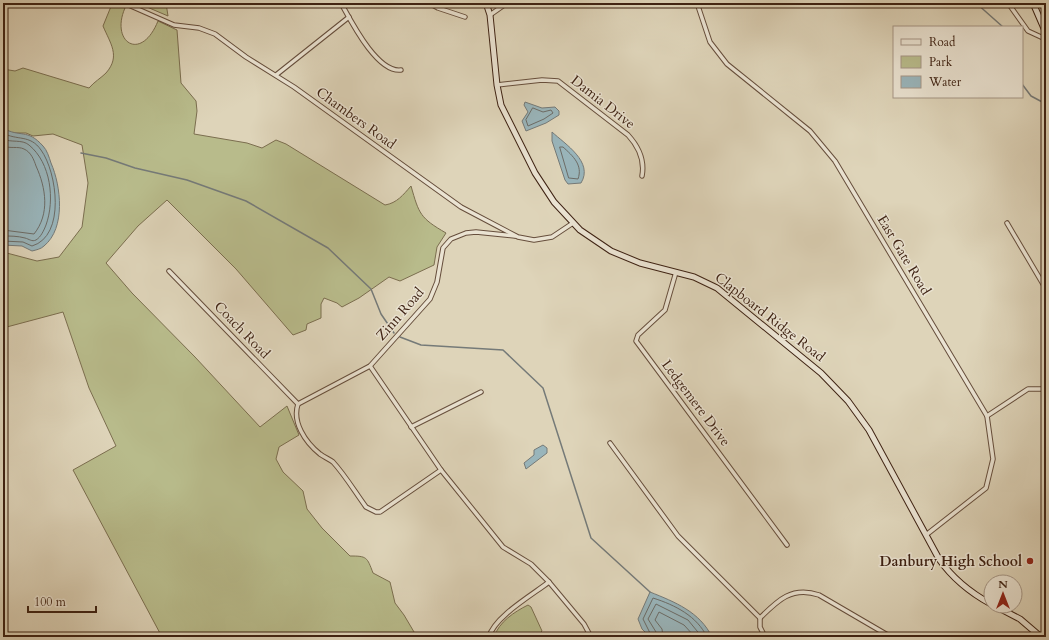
<svg xmlns="http://www.w3.org/2000/svg" width="1049" height="640" viewBox="0 0 1049 640" font-family="Cardo,serif">
  <style>
    .green { fill: #b8bb8b; stroke: #7b6e4f }
    .water { fill: #99b5bb; stroke: #757a78 }
    .lines { fill: none; stroke-linecap: round; stroke-linejoin: round }
    .shore { stroke: #6c6c67; stroke-width: 1 }
    .stream { stroke: #757a78; stroke-width: 1.5 }
    .minor-casing { stroke: #664e3c; stroke-width: 5.5 }
    .secondary-casing { stroke: #3e2213; stroke-width: 7 }
    .minor { stroke: #eae3d2; stroke-width: 3.5 }
    .secondary { stroke: #eae3d2; stroke-width: 5 }
    .poi-dot { fill: #8f2418; stroke: #eae3d2; stroke-width: 1.5 }
    .labels { text-anchor: middle; dominant-baseline: central; stroke-width: 3; stroke-linejoin: round; paint-order: stroke }
    .street-label { font-size: 14px; fill: #3e2213; stroke: #eae3d2 }
    .poi-label { font-size: 14px; font-weight: bold; fill: #3e2213; stroke: #eae3d2; text-anchor: end }
  </style>
  <rect width="100%" height="100%" fill="#ded4b9"/>
  <filter id="stains"><feTurbulence type="fractalNoise" baseFrequency=".005" numOctaves="4"/><feColorMatrix values="0 0 0 0 .2 0 0 0 0 .09 0 0 0 0 .02 0 0 0 .5 -.17"/></filter>
  <radialGradient id="worn" r=".72"><stop offset=".6" stop-color="#630" stop-opacity="0"/><stop offset="1" stop-color="#630" stop-opacity=".3"/></radialGradient>
  <g class="green">
    <polygon points="139,3 166,3 168,16 140,4"/>
    <path d="M112,4L125,8C110,42 141,63 158,21L177,30L181,83L196,101L197,111L194,134L247,143L262,148L276,140L286,144L385,205C397,203 403,195 411,186C419,214 420,218 446,233L437,247L434,265L400,281L389,277L359,298L342,307L337,303L324,298L321,304V318L307,324L306,330L293,335L236,269L167,200L138,226L106,263L132,293L195,357L260,427L287,406L299,435L279,447L276,459L283,472L303,491L307,509L322,528L350,556C367,556 367,557 373,573L390,582L395,603L404,615L417,637H162L73,470L116,446L89,388L63,312L3,328V252L37,261L59,257L82,227L88,183L82,145L53,134L33,136L26,133H11L3,128V69L15,71L23,68L89,88C94,82 101,78 106,73C121,56 110,43 103,26Z"/>
    <path d="M528,605L531,607L542,631L536,637H494C499,622 514,612 528,605Z"/>
  </g>
  <g class="water">
    <polygon points="525,102 542,108 555,107 559,111 559,115 546,123 526,131 522,121 528,112 524,105"/>
    <path d="M3,128C20,138 27,128 43,146C47,150 49,157 51,163C61,186 66,228 44,246C41,249 36,250 32,251L22,246L3,245Z"/>
    <path d="M552,132C565,144 594,162 581,183L568,184L565,180L552,141Z"/>
    <polygon points="543,445 547,448 547,453 526,469 524,463 534,455 534,450"/>
    <path d="M650,592C675,602 700,612 712,637H650L642,629L638,619Z"/>
  </g>
  <g class="lines">
    <g class="shore">
      <polygon points="533,108 543,112 551,110 553,113 544,119 528,126 526,120"/>
      <path d="M3,133C17,141 30,134 41,150C57,172 66,236 32,246L23,242L3,241"/>
      <path d="M3,139C11,143 22,139 29,145C51,163 55,200 46,225C44,230 41,237 36,240C32,242 29,239 25,238C18,236 10,236 3,236"/>
      <path d="M3,146C10,149 18,146 24,149C31,152 34,160 36,166C46,188 50,214 34,234L3,230"/>
      <path d="M560,147H563C573,156 583,165 578,179L569,178Z"/>
      <path d="M652,637L643,619L653,598C675,605 697,616 707,637"/>
      <polyline points="657,637 656,632 648,619 656,604 688,620 702,637"/>
      <polyline points="663,637 662,629 655,620 659,612 684,625 695,637"/>
    </g>
    <g class="stream">
      <polyline points="976,3 1003,27"/>
      <polyline points="1022,84 1031,96 1046,104"/>
      <polyline points="81,153 106,158 135,168 187,180 246,201 328,248 371,289 381,314 394,333"/>
      <polyline points="400,337 421,345 503,350 543,388 591,538 650,592"/>
    </g>
    <defs>
      <g id="minor">
        <polyline points="124,3 174,25 199,28 215,34 246,57 294,87 461,207 518,237 534,240 552,237 573,223"/>
        <path d="M341,3C351,21 377,73 401,70"/>
        <polyline points="429,3 438,8 465,17"/>
        <polyline points="697,3 710,42 727,64 810,131 835,161 987,416 993,459 986,488 926,535"/>
        <polyline points="1008,3 1028,31 1041,37 1046,35"/>
        <polyline points="490,15 507,3"/>
        <polyline points="276,75 349,17"/>
        <path d="M497,85L542,80L558,81L628,135C639,147 645,160 642,176"/>
        <polyline points="1007,223 1046,289"/>
        <polyline points="169,271 298,404"/>
        <polyline points="676,272 665,310 638,335 636,341 787,545"/>
        <polyline points="370,366 441,470 503,547 531,564 549,582 584,624 591,637"/>
        <polyline points="298,404 370,366 430,299 437,282 443,248 451,239 466,233 476,232 515,236"/>
        <path d="M298,404C292,422 305,442 320,454C324,457 329,459 333,462C345,475 355,492 366,507L376,512H380L441,470"/>
        <polyline points="987,416 1028,389 1046,389"/>
        <polyline points="411,427 481,392"/>
        <polyline points="610,443 678,536 760,618"/>
        <path d="M489,637C494,617 532,595 549,582"/>
        <path d="M765,637L760,627V618C778,600 792,586 819,595L891,637"/>
      </g>
      <g id="secondary">
        <path d="M486,3L490,15L497,85L501,105L535,173L554,202L580,230L611,251L640,263L694,277L717,288L821,373L848,401L869,430L939,559C953,579 969,592 991,604"/>
        <polyline points="1033,3 1046,33"/>
        <polyline points="995,606 1020,619 1041,637"/>
      </g>
    </defs>
    <use href="#minor" class="minor-casing"/>
    <use href="#secondary" class="secondary-casing"/>
    <use href="#minor" class="minor"/>
    <use href="#secondary" class="secondary"/>
  </g>
  <circle class="poi-dot" cx="1030" cy="561" r="4"/>
  <g class="labels">
    <g class="street-label">
      <text transform="translate(603 102) rotate(38)">Damia Drive</text>
      <text transform="translate(356 118) rotate(36)">Chambers Road</text>
      <text transform="translate(904 255) rotate(59)">East Gate Road</text>
      <text transform="translate(400 314) rotate(-49)">Zinn Road</text>
      <text transform="translate(770 317) rotate(38)">Clapboard Ridge Road</text>
      <text transform="translate(242 330) rotate(46)">Coach Road</text>
      <text transform="translate(696 403) rotate(53)">Ledgemere Drive</text>
    </g>
    <g class="poi-label">
      <text x="1022" y="561">Danbury High School</text>
    </g>
  </g>
  <rect width="1049" height="640" fill="none" stroke="#ded4b9" stroke-width="16"/>
  <rect x="4" y="4" width="1041" height="632" fill="none" stroke="#3e2213" stroke-width="2"/>
  <rect x="8" y="8" width="1033" height="624" fill="none" stroke="#3e2213"/>
  <rect x="893" y="26" width="130" height="72" fill="#eae3d2" stroke="#a59686"/>
  <rect x="901" y="39" width="20" height="6" fill="#eae3d2" stroke="#a59686"/>
  <text x="929" y="46" font-size="12" fill="#3e2213">Road</text>
  <rect x="901" y="56" width="20" height="12" fill="#b8bb8b" stroke="#a59686"/>
  <text x="929" y="66" font-size="12" fill="#3e2213">Park</text>
  <rect x="901" y="76" width="20" height="12" fill="#99b5bb" stroke="#a59686"/>
  <text x="929" y="86" font-size="12" fill="#3e2213">Water</text>
  <g transform="translate(1003 594)"><circle r="19" fill="#eae3d2" stroke="#a59686"/>
  <path d="M0-3L7 15L0 10L-7 15Z" fill="#8f2418"/>
  <text y="-6" font-size="11" font-weight="bold" text-anchor="middle" fill="#3e2213">N</text>
  </g>
  <path d="M28 606v6h68v-6" fill="none" stroke="#3e2213" stroke-width="2"/>
  <text x="34" y="606" font-size="12" fill="#3e2213" stroke="#eae3d2" stroke-width="3" paint-order="stroke">100 m</text>
  <rect width="100%" height="100%" filter="url(#stains)"/>
  <rect width="100%" height="100%" fill="url(#worn)"/>
</svg>
